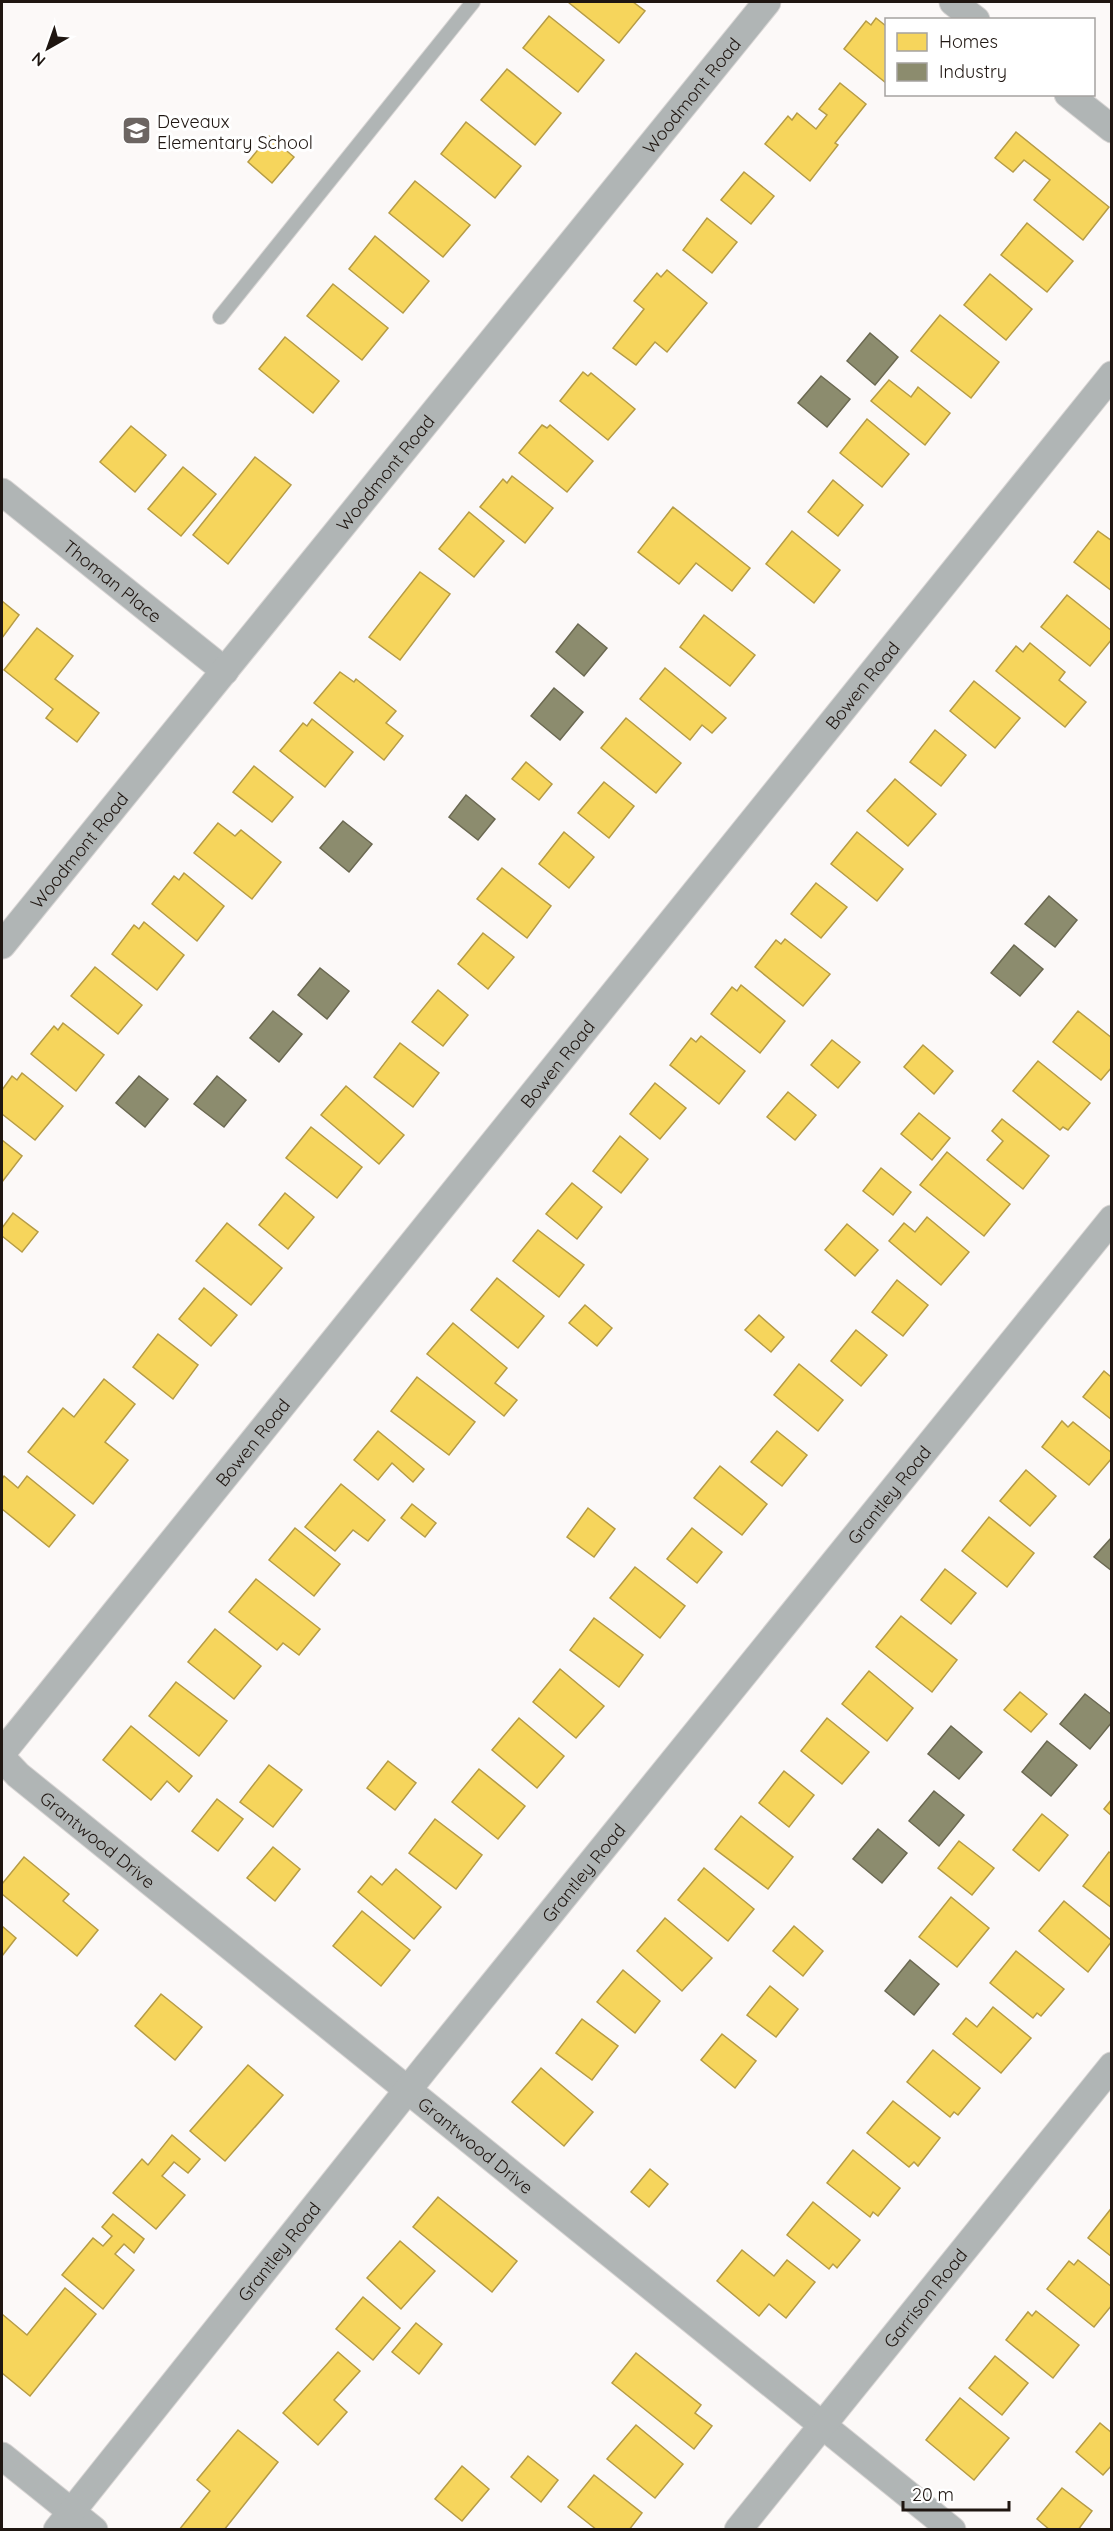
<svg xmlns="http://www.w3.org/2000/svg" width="1113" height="2531" viewBox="0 0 1113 2531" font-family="Quicksand,sans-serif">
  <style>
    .homes { fill: #f6d55c; stroke: #b69c46; stroke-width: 1.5 }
    .industry { fill: #8c8c6e; stroke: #6b6952; stroke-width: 1.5 }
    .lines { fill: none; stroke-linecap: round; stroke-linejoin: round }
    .lane-casing { stroke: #d8d5d4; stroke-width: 16 }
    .street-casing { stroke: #d8d5d4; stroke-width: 29 }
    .lane { stroke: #b0b5b5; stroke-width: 14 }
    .street { stroke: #b0b5b5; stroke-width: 27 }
    .labels { text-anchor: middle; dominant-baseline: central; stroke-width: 6; stroke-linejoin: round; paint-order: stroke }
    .street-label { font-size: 18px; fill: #1f1611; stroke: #fff }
    .poi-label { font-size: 18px; fill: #1f1611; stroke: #fff; text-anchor: start }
  </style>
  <rect width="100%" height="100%" fill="#fcf9f8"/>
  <g class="homes">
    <polygon points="568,2 633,2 645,11 619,43"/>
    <polygon points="549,16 604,60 578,92 523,48"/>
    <polygon points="876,18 886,26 886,83 844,49 866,21 871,25"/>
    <polygon points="507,69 561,113 535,145 481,100"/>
    <polygon points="840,83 866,104 835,143 838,145 810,181 765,144 788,116 792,120 797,113 816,129 827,115 819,109"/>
    <polygon points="466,122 521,166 495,198 441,154"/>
    <polygon points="1016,132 1109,207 1083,240 1034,200 1050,180 1024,160 1013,172 995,158"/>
    <polygon points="269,136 294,157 272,183 248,162"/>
    <polygon points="744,172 774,196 751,224 721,200"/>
    <polygon points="415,181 470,225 443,257 389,213"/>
    <polygon points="707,218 737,242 712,273 683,250"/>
    <polygon points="1027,223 1073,261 1047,292 1001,255"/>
    <polygon points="375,236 429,281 403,313 349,269"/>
    <polygon points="667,270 707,303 667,352 655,342 636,365 613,348 644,309 634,301 657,273 661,277"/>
    <polygon points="990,274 1032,309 1006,340 964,305"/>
    <polygon points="333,284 388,328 362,360 307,316"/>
    <polygon points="940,315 999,362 971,398 911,351"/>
    <polygon points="285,337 339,381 313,413 259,369"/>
    <polygon points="583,372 588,376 591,373 635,409 608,440 560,401"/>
    <polygon points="889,380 911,397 918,387 950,413 925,445 871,401"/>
    <polygon points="867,419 909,454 882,487 840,453"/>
    <polygon points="542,425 547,428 550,425 593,461 567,492 519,453"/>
    <polygon points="131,426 166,455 135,492 100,462"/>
    <polygon points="255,457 291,485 228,564 193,535"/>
    <polygon points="183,467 216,494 181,536 148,509"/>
    <polygon points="512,476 553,508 525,543 480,507 503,479 507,483"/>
    <polygon points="833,480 863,505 838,536 808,512"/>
    <polygon points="673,507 750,568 732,591 696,563 679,584 638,552"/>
    <polygon points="469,512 504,541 474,577 439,549"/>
    <polygon points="792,531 840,570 814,603 766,564"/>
    <polygon points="1098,531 1112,541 1112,591 1074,562"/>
    <polygon points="420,572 450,594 400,660 369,637"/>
    <polygon points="1067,595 1112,631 1112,639 1090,666 1041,627"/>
    <polygon points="2,601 19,615 2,638"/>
    <polygon points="704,615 755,655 730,686 680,647"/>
    <polygon points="37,628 73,656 55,679 99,713 77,742 46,718 53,709 4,670"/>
    <polygon points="1030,643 1065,672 1059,680 1086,702 1065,727 996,671 1016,646 1023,652"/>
    <polygon points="665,668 726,718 712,733 702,725 690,740 640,699"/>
    <polygon points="340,672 354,682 356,679 396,711 386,723 403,736 384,760 314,703"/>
    <polygon points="974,681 1020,718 995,748 950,711"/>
    <polygon points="626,718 681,763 656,793 601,748"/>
    <polygon points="312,719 353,752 325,787 280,751 303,723 307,726"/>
    <polygon points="935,730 966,755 941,786 910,762"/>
    <polygon points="526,762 552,784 539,800 512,779"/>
    <polygon points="254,766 293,797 272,822 233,792"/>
    <polygon points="895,779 936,814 908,846 867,811"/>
    <polygon points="604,782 634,806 609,838 578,813"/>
    <polygon points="218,823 235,836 241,830 281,862 252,899 194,853"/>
    <polygon points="564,832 594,857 569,888 539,864"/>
    <polygon points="857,832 903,869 877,901 831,864"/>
    <polygon points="502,868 551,906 527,938 477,899"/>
    <polygon points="184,873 224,906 197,941 152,904 174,876 179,880"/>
    <polygon points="816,883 847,907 821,938 791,914"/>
    <polygon points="144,922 184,955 157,990 112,954 134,925 139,929"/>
    <polygon points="483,933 514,957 488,989 458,964"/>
    <polygon points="785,939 830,974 803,1006 755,967 776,940 781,944"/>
    <polygon points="95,967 142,1005 118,1034 71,996"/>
    <polygon points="741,985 785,1021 760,1053 711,1014 732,987 737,991"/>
    <polygon points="438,990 468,1015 443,1046 412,1022"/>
    <polygon points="1078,1011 1112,1038 1112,1067 1101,1080 1053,1042"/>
    <polygon points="63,1023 104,1055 76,1091 31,1054 54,1026 58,1030"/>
    <polygon points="701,1036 745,1071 719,1104 670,1065 691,1038 696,1042"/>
    <polygon points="832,1040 860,1062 838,1088 811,1065"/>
    <polygon points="400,1043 439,1073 413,1107 374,1077"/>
    <polygon points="923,1045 953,1071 934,1094 904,1067"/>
    <polygon points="1038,1061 1090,1103 1068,1130 1063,1127 1060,1130 1013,1091"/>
    <polygon points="22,1073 63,1106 35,1140 2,1114 2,1090 12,1076 17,1080"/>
    <polygon points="655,1083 686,1108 660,1139 630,1114"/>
    <polygon points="346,1086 404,1135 379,1164 321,1115"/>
    <polygon points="788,1092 816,1115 795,1140 767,1117"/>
    <polygon points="919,1113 950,1138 932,1160 901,1134"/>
    <polygon points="1002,1119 1049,1156 1023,1189 987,1160 1003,1141 992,1131"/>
    <polygon points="311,1127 362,1167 337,1198 286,1158"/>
    <polygon points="620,1136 648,1159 621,1193 593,1171"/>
    <polygon points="2,1140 22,1156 2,1182"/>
    <polygon points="947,1152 1010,1204 984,1236 920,1185"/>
    <polygon points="881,1168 911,1192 893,1215 863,1191"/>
    <polygon points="572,1183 602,1207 577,1239 546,1214"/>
    <polygon points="285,1193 314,1217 288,1249 259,1225"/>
    <polygon points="13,1213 38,1232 22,1252 2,1236 2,1228"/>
    <polygon points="927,1217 969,1252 941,1285 889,1241 904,1223 915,1232"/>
    <polygon points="227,1223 282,1268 251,1305 196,1261"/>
    <polygon points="847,1224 878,1250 855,1276 825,1250"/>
    <polygon points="538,1230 584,1265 559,1297 513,1261"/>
    <polygon points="497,1278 544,1316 518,1348 471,1310"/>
    <polygon points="897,1280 928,1305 903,1336 872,1312"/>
    <polygon points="204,1288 237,1315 211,1346 179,1319"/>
    <polygon points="585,1305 612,1328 597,1346 569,1323"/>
    <polygon points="759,1315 784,1337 771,1352 745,1330"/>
    <polygon points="453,1323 507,1368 495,1383 517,1400 504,1416 427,1354"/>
    <polygon points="856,1330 887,1355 861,1386 831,1361"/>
    <polygon points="158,1334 198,1365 173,1399 133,1367"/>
    <polygon points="799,1364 843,1400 818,1431 774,1395"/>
    <polygon points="1104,1371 1110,1376 1112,1374 1112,1420 1083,1397"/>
    <polygon points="417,1377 475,1422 449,1455 391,1411"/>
    <polygon points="104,1379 135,1404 105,1442 128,1460 93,1504 28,1452 63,1408 74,1417"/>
    <polygon points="1062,1421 1068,1427 1073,1422 1112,1453 1112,1458 1089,1485 1042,1447"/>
    <polygon points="378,1431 424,1469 413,1482 392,1463 378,1480 354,1460"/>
    <polygon points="777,1431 807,1455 782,1486 751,1462"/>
    <polygon points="720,1466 767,1504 742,1535 694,1498"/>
    <polygon points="1026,1470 1056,1496 1030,1526 1000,1501"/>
    <polygon points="4,1476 18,1488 27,1476 75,1515 49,1547 2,1509 2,1479"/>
    <polygon points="341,1484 385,1520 368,1541 353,1530 335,1551 305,1527"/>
    <polygon points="412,1504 436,1523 425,1537 401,1518"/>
    <polygon points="588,1508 615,1529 594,1557 567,1537"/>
    <polygon points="989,1517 1034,1553 1007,1587 962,1551"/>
    <polygon points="295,1528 340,1564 314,1596 269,1560"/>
    <polygon points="692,1528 722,1552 697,1583 667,1559"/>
    <polygon points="635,1567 685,1606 660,1638 610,1598"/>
    <polygon points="945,1569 976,1593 951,1624 921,1600"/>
    <polygon points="256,1579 320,1629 299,1655 283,1643 277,1650 229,1612"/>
    <polygon points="901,1616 957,1660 932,1692 876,1647"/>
    <polygon points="594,1618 643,1655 619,1687 570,1650"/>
    <polygon points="215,1629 261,1666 234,1699 188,1662"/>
    <polygon points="560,1669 604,1706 576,1738 533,1702"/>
    <polygon points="869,1671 913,1708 887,1741 842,1704"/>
    <polygon points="176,1682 227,1721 199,1756 149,1716"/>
    <polygon points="1020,1692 1047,1714 1031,1732 1004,1710"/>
    <polygon points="519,1718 564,1756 537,1788 492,1750"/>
    <polygon points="827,1718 869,1752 842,1784 801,1751"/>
    <polygon points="131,1726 192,1776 179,1792 167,1781 151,1800 103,1760"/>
    <polygon points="388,1761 416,1783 395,1810 367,1788"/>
    <polygon points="269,1765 302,1790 273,1827 240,1802"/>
    <polygon points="479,1769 525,1806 498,1839 452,1802"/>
    <polygon points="784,1771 814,1795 789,1827 759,1803"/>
    <polygon points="217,1799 243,1819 218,1851 192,1831"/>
    <polygon points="1112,1799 1112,1816 1104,1809"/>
    <polygon points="1042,1814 1068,1835 1039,1871 1013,1850"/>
    <polygon points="741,1816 793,1857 768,1889 715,1849"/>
    <polygon points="435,1819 482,1855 456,1889 409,1853"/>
    <polygon points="959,1841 994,1868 972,1895 938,1868"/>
    <polygon points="273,1847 300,1869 275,1901 247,1878"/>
    <polygon points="1109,1852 1112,1854 1112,1908 1083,1886"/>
    <polygon points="24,1857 69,1894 63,1901 98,1930 77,1956 2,1894 2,1884"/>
    <polygon points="704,1868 754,1909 728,1941 678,1900"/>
    <polygon points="396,1869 441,1907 414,1939 358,1892 371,1876 382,1885"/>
    <polygon points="951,1897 989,1928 957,1967 919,1937"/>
    <polygon points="1064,1901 1112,1941 1088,1972 1039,1931"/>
    <polygon points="362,1911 410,1950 381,1986 333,1946"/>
    <polygon points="665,1918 712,1958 682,1991 637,1951"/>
    <polygon points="2,1926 16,1938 2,1956"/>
    <polygon points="794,1926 823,1951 803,1976 773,1951"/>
    <polygon points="1016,1951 1064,1989 1041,2016 1037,2013 1033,2018 990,1983"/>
    <polygon points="623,1970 660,2001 635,2033 597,2002"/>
    <polygon points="770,1986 798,2009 776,2037 747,2015"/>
    <polygon points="161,1994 202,2027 175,2060 135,2026"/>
    <polygon points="993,2007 1031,2038 1001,2073 953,2034 966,2018 977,2027"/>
    <polygon points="582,2019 618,2046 592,2080 556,2053"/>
    <polygon points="722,2034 756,2061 735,2088 701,2060"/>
    <polygon points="933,2050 980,2088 958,2115 954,2112 950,2117 907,2082"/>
    <polygon points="248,2065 283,2095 225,2161 190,2131"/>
    <polygon points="541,2068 593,2112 564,2146 512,2102"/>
    <polygon points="893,2101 940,2138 918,2166 914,2162 909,2167 867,2133"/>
    <polygon points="172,2135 200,2159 188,2173 174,2162 162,2176 185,2195 156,2229 113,2193 142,2159 148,2165"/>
    <polygon points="853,2150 900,2188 878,2216 873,2212 870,2217 827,2183"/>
    <polygon points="650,2169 668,2184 649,2207 631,2192"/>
    <polygon points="438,2197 517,2261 492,2292 413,2227"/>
    <polygon points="813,2202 860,2240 837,2268 833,2264 829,2269 787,2235"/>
    <polygon points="1110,2210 1112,2212 1112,2257 1088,2238"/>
    <polygon points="113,2214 144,2239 134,2253 124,2244 115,2254 134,2270 103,2309 62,2275 93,2238 103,2246 112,2236 102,2227"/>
    <polygon points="400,2241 435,2271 401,2309 367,2278"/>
    <polygon points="742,2250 774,2276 787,2260 815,2282 786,2318 769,2304 759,2316 717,2281"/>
    <polygon points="1078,2260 1112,2287 1112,2305 1094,2327 1047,2289 1069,2261 1074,2265"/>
    <polygon points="65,2288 96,2314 30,2396 2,2373 2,2314 27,2335"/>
    <polygon points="363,2297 400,2328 373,2360 336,2329"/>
    <polygon points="1036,2311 1079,2345 1053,2378 1006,2340 1028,2312 1032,2316"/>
    <polygon points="416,2323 442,2344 419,2374 392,2352"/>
    <polygon points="338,2352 360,2371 334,2400 347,2412 318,2445 283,2413"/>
    <polygon points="636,2353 701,2405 695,2413 712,2426 694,2449 612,2383"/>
    <polygon points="995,2356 1028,2383 1002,2415 969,2388"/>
    <polygon points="960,2398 1009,2438 974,2480 926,2440"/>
    <polygon points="1100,2423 1112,2433 1112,2465 1103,2475 1076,2452"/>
    <polygon points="636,2425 683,2464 655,2498 607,2459"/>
    <polygon points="238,2430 278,2462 224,2530 179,2530 210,2491 197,2480"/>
    <polygon points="528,2456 558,2480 541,2502 511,2477"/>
    <polygon points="462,2466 489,2489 462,2521 435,2499"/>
    <polygon points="594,2475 642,2513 629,2530 597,2530 568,2507"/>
    <polygon points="1062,2488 1092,2511 1078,2530 1050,2530 1037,2519"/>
  </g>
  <g class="industry">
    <polygon points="870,333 898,357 875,385 847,361"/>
    <polygon points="821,376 850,399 827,427 798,403"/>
    <polygon points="578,624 607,648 584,676 556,652"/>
    <polygon points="554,688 583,712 560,740 531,716"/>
    <polygon points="466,795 495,819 478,840 449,817"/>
    <polygon points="343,821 372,844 349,872 320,848"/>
    <polygon points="1049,896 1077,920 1055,947 1025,924"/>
    <polygon points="1014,945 1043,969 1020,996 991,973"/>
    <polygon points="320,968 349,991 327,1019 298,995"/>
    <polygon points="273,1011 302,1034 279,1062 250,1038"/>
    <polygon points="139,1076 168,1099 145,1127 116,1103"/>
    <polygon points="217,1076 246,1100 224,1127 194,1104"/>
    <polygon points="1112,1537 1112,1571 1094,1557"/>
    <polygon points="1085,1694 1112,1715 1112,1722 1090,1749 1060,1724"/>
    <polygon points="951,1726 982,1752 959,1779 928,1754"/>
    <polygon points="1047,1741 1077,1765 1051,1796 1022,1772"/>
    <polygon points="934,1791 964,1815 939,1846 909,1821"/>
    <polygon points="878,1829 907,1853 882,1883 853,1859"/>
    <polygon points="910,1960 939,1984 914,2015 885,1991"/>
  </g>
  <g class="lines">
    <defs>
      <polyline id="lane" points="220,317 473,2"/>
      <g id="street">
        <polyline points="953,2 976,20"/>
        <polyline points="1068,94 1112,129"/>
        <path id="s1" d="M2,492L225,671"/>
        <path id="s2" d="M2,945L767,2"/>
        <path id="s3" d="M2,1753L1112,375"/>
        <path id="s4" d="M2,1758L18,1775L952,2530"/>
        <polyline points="2,2456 94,2530"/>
        <path id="s5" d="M57,2530L426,2067L1112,1219"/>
        <path id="s6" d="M738,2530L1112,2066"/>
      </g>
    </defs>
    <use href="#lane" class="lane-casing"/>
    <use href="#street" class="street-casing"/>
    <use href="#lane" class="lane"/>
    <use href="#street" class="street"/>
  </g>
  <defs>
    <symbol id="school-square" viewBox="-11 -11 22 22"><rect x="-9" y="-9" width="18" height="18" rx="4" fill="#6c6562" stroke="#fff"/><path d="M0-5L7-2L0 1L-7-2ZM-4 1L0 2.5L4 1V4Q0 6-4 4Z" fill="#fff"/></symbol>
  </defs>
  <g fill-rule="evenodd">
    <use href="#school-square" x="120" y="114" width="33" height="33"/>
  </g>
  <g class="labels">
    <g class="street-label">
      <text stroke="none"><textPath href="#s2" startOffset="1094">Woodmont Road</textPath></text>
      <text stroke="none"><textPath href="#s2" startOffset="608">Woodmont Road</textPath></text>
      <text stroke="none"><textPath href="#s1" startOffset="142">Thoman Place</textPath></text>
      <text stroke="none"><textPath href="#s3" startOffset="1371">Bowen Road</textPath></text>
      <text stroke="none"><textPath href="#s2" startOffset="122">Woodmont Road</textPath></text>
      <text stroke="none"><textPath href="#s3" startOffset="885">Bowen Road</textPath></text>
      <text stroke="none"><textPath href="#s3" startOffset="399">Bowen Road</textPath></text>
      <text stroke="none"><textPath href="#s5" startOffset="1328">Grantley Road</textPath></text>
      <text stroke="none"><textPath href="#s4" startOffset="126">Grantwood Drive</textPath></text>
      <text stroke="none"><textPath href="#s5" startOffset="842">Grantley Road</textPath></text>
      <text stroke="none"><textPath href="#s4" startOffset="612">Grantwood Drive</textPath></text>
      <text stroke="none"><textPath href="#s5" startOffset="356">Grantley Road</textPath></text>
      <text stroke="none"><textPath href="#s6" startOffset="298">Garrison Road</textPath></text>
    </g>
    <g class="poi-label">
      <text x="157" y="121">Deveaux<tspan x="157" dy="21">Elementary School</tspan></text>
    </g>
  </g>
  <rect width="1113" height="2531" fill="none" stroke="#1f1611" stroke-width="6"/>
  <rect x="885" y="18" width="210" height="78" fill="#ffffff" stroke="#a5a2a0" stroke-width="1.5"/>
  <rect x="897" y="33" width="30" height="18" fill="#f6d55c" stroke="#a5a2a0" stroke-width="1.5"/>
  <text x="939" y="48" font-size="18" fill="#1f1611">Homes</text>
  <rect x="897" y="63" width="30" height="18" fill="#8c8c6e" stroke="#a5a2a0" stroke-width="1.5"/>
  <text x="939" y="78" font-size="18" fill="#1f1611">Industry</text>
  <g transform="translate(48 48) rotate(220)" stroke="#ffffff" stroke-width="4.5" paint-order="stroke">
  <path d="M0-4.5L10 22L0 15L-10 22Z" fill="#1f1611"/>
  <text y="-9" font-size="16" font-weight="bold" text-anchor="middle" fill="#1f1611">N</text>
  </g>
  <path d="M903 2501v9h106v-9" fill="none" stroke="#1f1611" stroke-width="3"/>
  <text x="912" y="2501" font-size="18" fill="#1f1611" stroke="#ffffff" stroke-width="4.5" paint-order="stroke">20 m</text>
</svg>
